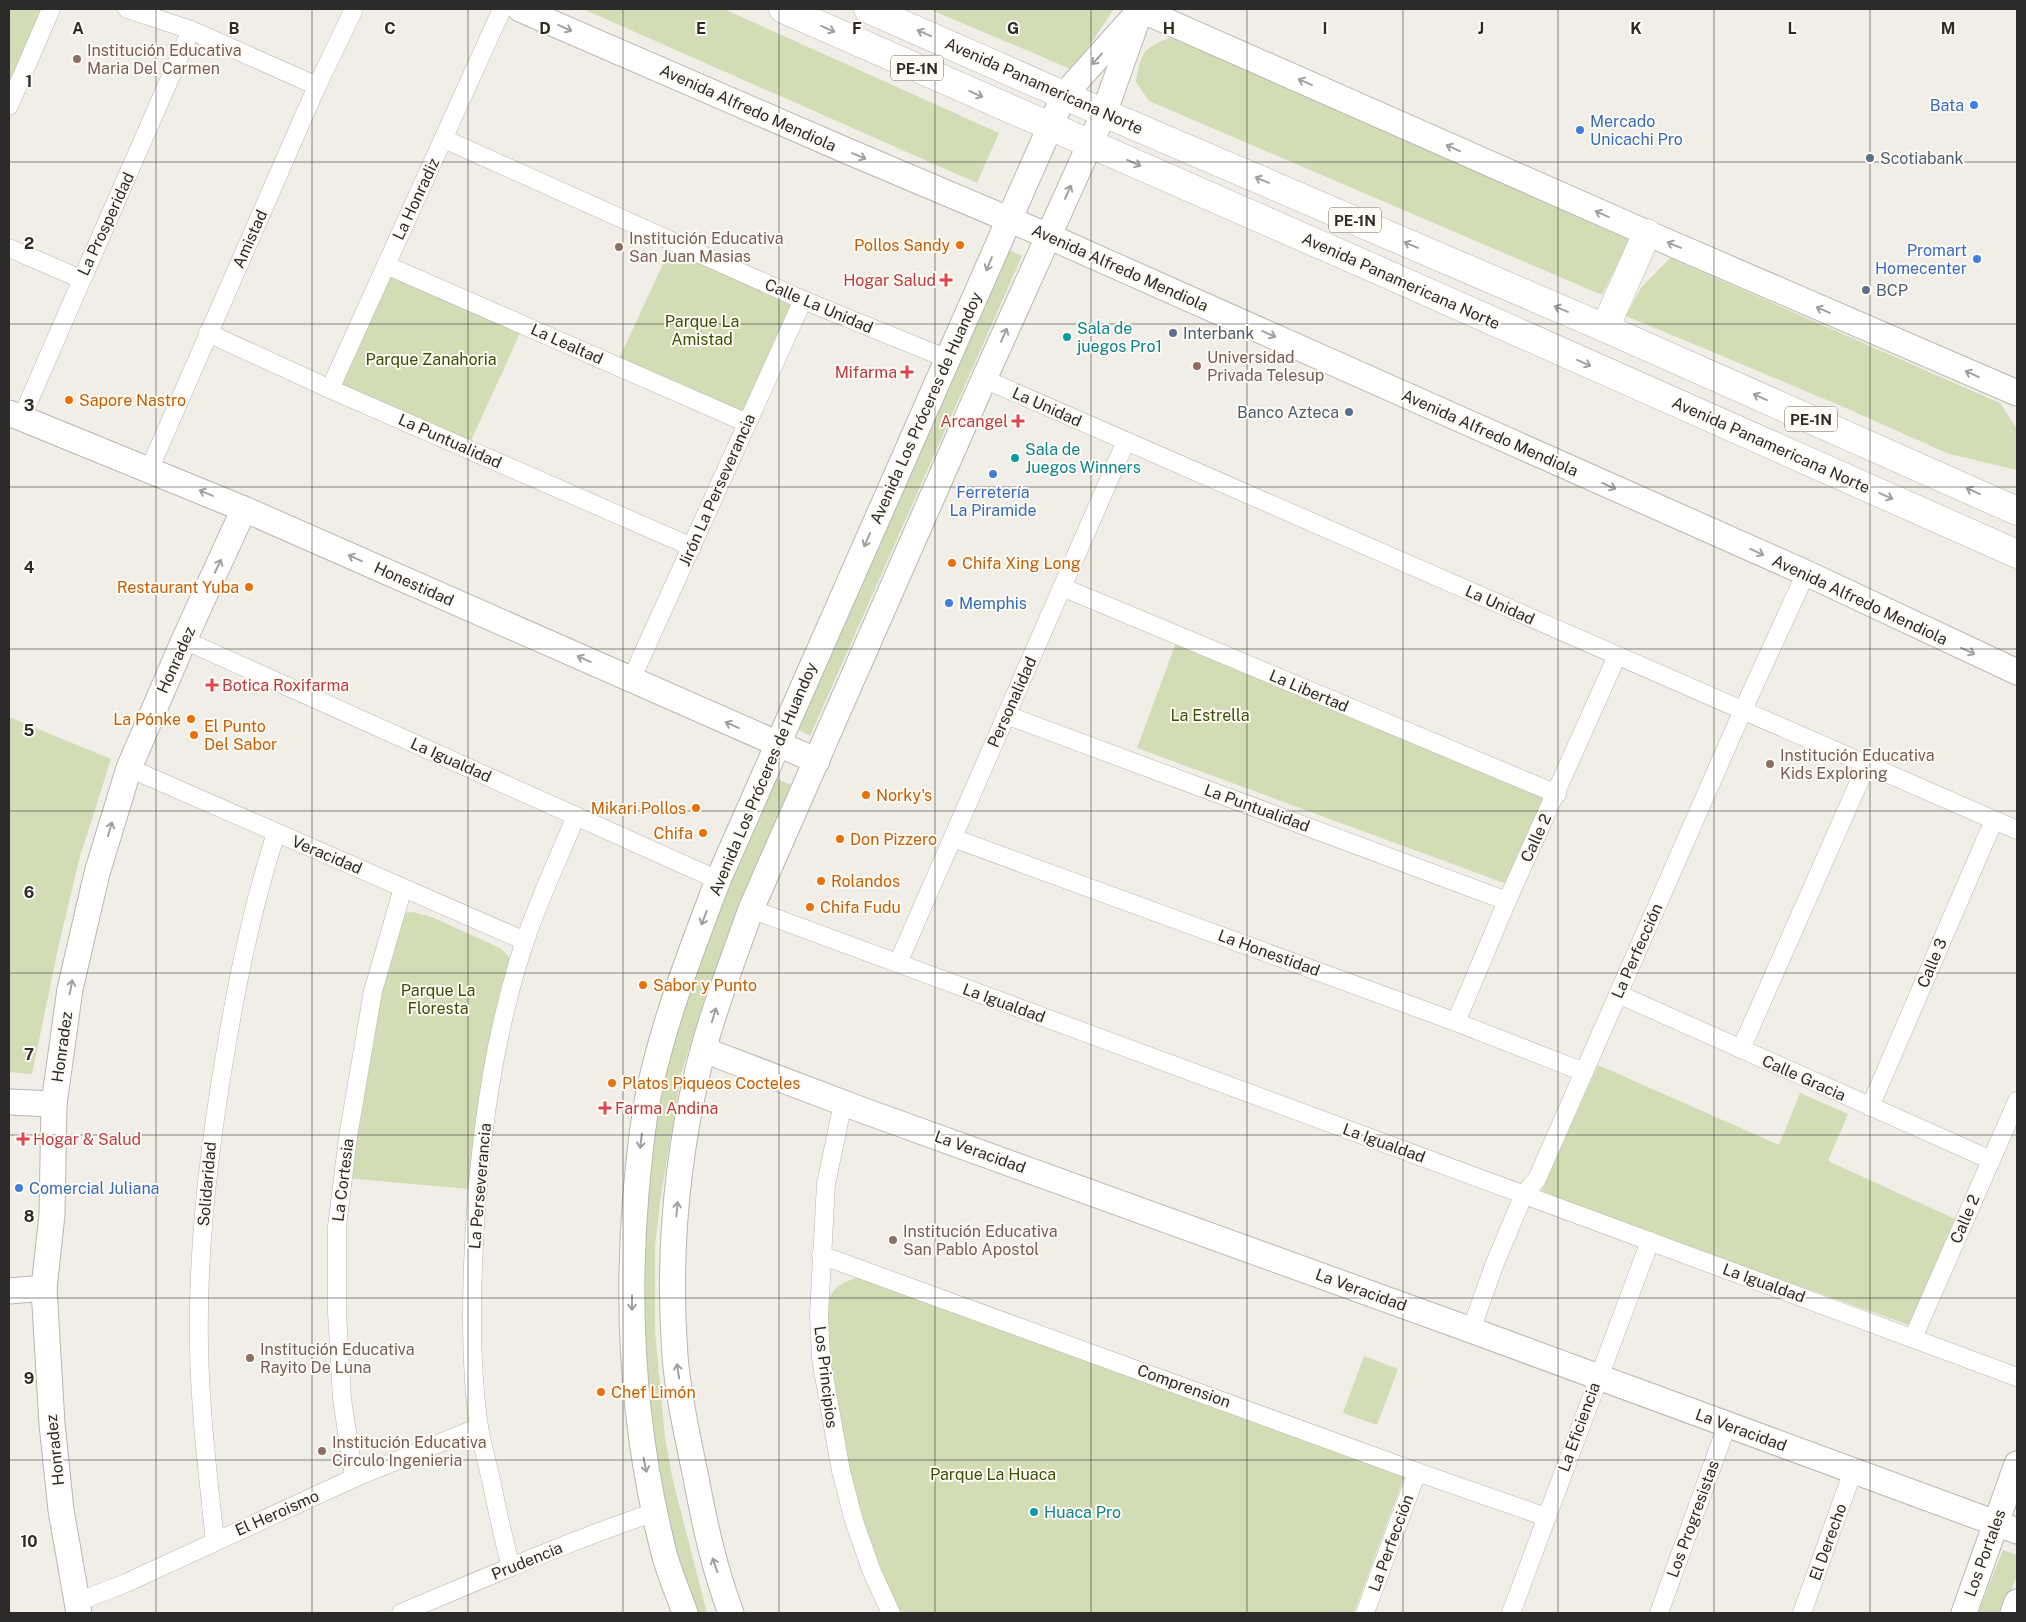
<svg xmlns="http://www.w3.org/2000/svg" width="2026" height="1622" viewBox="0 0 2026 1622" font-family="'Public Sans',sans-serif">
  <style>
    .green { fill: #d2ddb6 }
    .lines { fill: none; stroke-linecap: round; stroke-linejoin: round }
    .street-casing { stroke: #b9b6b0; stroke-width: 19 }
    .secondary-casing { stroke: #b9b6b0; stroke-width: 27 }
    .highway-casing { stroke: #b9b6b0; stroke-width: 29 }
    .street { stroke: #fff; stroke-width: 18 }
    .secondary { stroke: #fff; stroke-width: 25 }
    .highway { stroke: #fff; stroke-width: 28 }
    .oneway { stroke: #a0a09f }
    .grid { fill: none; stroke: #2c2b29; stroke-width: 1; stroke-opacity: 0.55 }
    .education-dot { fill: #8d6e63; stroke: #fefbf4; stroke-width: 2 }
    .shop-dot { fill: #3f7fe0; stroke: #fefbf4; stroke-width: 2 }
    .service-dot { fill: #5c6f8a; stroke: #fefbf4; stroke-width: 2 }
    .food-dot { fill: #e8710a; stroke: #fefbf4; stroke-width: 2 }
    .health-dot { fill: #e0444e; stroke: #fefbf4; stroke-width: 2 }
    .culture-dot { fill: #0f9aa8; stroke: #fefbf4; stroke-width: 2 }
    .labels { text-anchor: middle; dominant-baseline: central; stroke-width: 4; stroke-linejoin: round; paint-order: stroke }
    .shield { fill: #fefbf4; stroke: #6b6966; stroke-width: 1 }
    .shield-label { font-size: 15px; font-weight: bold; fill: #2c2b29 }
    .education-label { font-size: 16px; fill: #785e54; stroke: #fefbf4; text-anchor: start }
    .street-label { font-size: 16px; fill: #2c2b29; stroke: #fefbf4 }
    .shop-label { font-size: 16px; fill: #366cbe; stroke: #fefbf4; text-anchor: start }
    .service-label { font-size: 16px; fill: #4e5e75; stroke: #fefbf4; text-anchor: start }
    .food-label { font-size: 16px; fill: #c56008; stroke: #fefbf4; text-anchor: start }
    .health-label { font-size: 16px; fill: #be3a42; stroke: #fefbf4; text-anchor: end }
    .park-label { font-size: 16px; fill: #3f4d05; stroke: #fefbf4 }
    .culture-label { font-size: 16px; fill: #0d838f; stroke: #fefbf4; text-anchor: start }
    .grid-label { font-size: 16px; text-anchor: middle; font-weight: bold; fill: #2c2b29; stroke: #fefbf4; stroke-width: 4; stroke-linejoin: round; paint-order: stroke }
  </style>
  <rect width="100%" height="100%" fill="#f1eee7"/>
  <g class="green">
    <polygon points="9,9 43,9 9,85"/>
    <polygon points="583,9 724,9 999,133 977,183"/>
    <polygon points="929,9 1114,9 1073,70"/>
    <path d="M1172,37L1630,239L1602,295L1149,101L1136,82C1141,51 1143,48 1172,37Z"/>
    <polygon points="670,249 795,303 744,416 618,361"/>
    <polygon points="1007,249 1022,256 810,736 795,728"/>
    <polygon points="1670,258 2000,403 2017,429 2017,470 1949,454 1839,405 1626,316 1641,288"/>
    <polygon points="389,273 521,331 470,443 339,386"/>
    <polygon points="1177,640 1545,799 1507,884 1137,748"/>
    <polygon points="9,717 111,759 79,860 59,944 32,1074 9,1072"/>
    <polygon points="773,777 791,785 708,988 682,1071 661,1195 655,1245 655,1331 665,1438 673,1481 707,1613 689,1613 672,1553 638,1366 651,1121 698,958"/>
    <polygon points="414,912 434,918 500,948 508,955 511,964 475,1142 468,1189 346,1178 375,990 404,913"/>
    <polygon points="1598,1065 1779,1145 1800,1093 1848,1114 1828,1161 1955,1219 1909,1325 1540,1194"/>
    <path d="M862,1276L1404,1477L1354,1613H900C885,1583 869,1551 860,1518C841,1452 833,1383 823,1315C831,1288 837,1284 862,1276Z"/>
    <polygon points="1364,1356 1398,1369 1377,1425 1343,1413"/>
    <polygon points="2003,1550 2017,1555 2017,1575 2003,1613 1978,1613"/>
  </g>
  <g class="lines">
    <defs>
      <g id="street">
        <polyline points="127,9 191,30 317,86"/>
        <polyline points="9,106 51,9"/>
        <polyline points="444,139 803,300 948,359"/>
        <polyline points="9,248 81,279"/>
        <polyline points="386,265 747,423"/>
        <polyline points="208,333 330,389 692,547"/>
        <polyline points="984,379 2017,830"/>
        <polyline points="330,389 502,9"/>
        <path d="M21,419C77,289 135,160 191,30"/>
        <polyline points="149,470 317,86 354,9"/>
        <polyline points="1062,587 1557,794"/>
        <polyline points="184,640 718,880"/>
        <polyline points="631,680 803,300"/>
        <polyline points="1006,715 1507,901"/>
        <polyline points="129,768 525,941"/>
        <polyline points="953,838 1456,1022 1584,1072"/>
        <polyline points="751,909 2017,1377"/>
        <polyline points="898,963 1126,441"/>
        <polyline points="1618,994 1991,1160"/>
        <polyline points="1456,1022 1507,901 1617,656"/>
        <polyline points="1741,1049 1867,764"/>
        <polyline points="843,1103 826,1184 819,1315 821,1359 841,1471 854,1521 872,1572 891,1613"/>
        <polyline points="1870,1107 1994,820"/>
        <polyline points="821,1255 1417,1472 1546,1517"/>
        <polyline points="1471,1330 1495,1263 1524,1194 1537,1179 1743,710 1806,573"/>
        <polyline points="1913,1338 2017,1101"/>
        <polyline points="354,1478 342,1399 337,1312 337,1227 348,1137 373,991 403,888"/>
        <path d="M215,1541C208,1476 200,1411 199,1346C197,1246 209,1147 226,1049C238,976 253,904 276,833"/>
        <path d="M511,1567C503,1538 497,1509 491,1480C487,1462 482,1445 479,1427C471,1374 471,1319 473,1265C477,1159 491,1042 525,941C539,899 559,857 576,816"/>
        <polyline points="77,1602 126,1583 354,1478 479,1427"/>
        <path d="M401,1613C485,1578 569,1541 655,1512"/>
        <polyline points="1365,1613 1417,1472"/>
        <polyline points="1511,1613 1650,1241"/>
        <polyline points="1659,1613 1727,1425"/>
        <polyline points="1802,1613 1853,1471"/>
      </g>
      <g id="secondary">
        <polyline points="520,9 845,150 1048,236 1806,573 2017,672"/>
        <polyline points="1139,9 1647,233 2017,393"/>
        <polyline points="9,413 244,509 817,761"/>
        <polyline points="704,1050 862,1110 1471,1330 2017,1531"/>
        <polyline points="9,1102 54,1104"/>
        <polyline points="9,1291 44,1288"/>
        <polyline points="79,1613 61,1510 52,1424 44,1288 52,1215 54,1104 70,989 97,873 129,768 184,640 244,509"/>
        <path d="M685,1613C678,1592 668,1571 663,1549C634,1433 626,1312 636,1193C640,1150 644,1107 655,1066C671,1002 695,941 718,880L1064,95L1141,9"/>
        <path d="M731,1613C714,1568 705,1525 696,1478C688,1438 678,1396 675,1356C668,1262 676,1165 697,1074C710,1018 732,963 751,909L984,379L1104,113L1136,23"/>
        <polyline points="1964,1613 2017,1464"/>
        <polyline points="2013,1613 2017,1602"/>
      </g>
      <g id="highway">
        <polyline points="783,9 1380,271 2017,554"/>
        <polyline points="868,9 1104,113 1605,328 2017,511"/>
        <polyline points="1605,328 1647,233"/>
      </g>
    </defs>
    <use href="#street" class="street-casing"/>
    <use href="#secondary" class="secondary-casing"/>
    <use href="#highway" class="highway-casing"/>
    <use href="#street" class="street"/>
    <use href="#secondary" class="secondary"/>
    <use href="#highway" class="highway"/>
  </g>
  <defs><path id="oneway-shaft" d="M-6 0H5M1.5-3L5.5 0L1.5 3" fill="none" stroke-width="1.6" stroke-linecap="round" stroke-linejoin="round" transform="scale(1.25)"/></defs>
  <g class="oneway">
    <use href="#oneway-shaft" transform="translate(565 28) rotate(24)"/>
    <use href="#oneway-shaft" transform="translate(828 29) rotate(24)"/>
    <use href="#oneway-shaft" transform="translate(924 33) rotate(-156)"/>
    <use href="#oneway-shaft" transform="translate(1097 59) rotate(132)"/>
    <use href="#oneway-shaft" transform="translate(1305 82) rotate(-156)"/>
    <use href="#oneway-shaft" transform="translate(976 94) rotate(24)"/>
    <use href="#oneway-shaft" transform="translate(1453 148) rotate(-156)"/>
    <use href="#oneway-shaft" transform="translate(859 156) rotate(23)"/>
    <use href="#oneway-shaft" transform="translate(1134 163) rotate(24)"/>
    <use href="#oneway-shaft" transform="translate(1262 180) rotate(-157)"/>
    <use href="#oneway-shaft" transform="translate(1068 192) rotate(-66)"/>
    <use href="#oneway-shaft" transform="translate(1602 214) rotate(-156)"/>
    <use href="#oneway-shaft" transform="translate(1411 245) rotate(-157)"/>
    <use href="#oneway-shaft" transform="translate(1674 245) rotate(-157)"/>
    <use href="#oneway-shaft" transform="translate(989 264) rotate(113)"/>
    <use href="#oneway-shaft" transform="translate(1561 309) rotate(-157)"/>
    <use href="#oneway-shaft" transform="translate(1823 310) rotate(-157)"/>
    <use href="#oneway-shaft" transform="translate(1269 334) rotate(24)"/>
    <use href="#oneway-shaft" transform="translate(1004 335) rotate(-66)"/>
    <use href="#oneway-shaft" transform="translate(1584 363) rotate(24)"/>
    <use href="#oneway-shaft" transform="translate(1972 374) rotate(-156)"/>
    <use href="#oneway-shaft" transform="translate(1760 397) rotate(-156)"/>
    <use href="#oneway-shaft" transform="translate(1609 486) rotate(24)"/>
    <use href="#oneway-shaft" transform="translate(1973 491) rotate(-156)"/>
    <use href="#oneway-shaft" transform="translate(206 493) rotate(-157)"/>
    <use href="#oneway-shaft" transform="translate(1886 496) rotate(24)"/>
    <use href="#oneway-shaft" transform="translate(867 540) rotate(114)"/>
    <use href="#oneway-shaft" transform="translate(1757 552) rotate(24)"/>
    <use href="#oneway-shaft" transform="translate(355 558) rotate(-156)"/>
    <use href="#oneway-shaft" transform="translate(218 566) rotate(-65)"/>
    <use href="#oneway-shaft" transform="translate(1968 651) rotate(25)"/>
    <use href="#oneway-shaft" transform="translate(584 659) rotate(-156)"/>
    <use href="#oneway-shaft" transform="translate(732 725) rotate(-156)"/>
    <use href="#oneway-shaft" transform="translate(110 829) rotate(-73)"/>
    <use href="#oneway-shaft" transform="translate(704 918) rotate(111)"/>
    <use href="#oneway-shaft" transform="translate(71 987) rotate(-79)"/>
    <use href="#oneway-shaft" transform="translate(714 1015) rotate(-73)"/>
    <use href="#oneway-shaft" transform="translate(641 1141) rotate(97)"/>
    <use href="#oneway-shaft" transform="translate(677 1209) rotate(-85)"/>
    <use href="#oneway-shaft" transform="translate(632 1303) rotate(90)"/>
    <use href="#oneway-shaft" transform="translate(678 1371) rotate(-99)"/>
    <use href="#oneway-shaft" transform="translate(645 1465) rotate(78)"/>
    <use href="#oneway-shaft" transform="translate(715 1565) rotate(-109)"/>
  </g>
  <path class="grid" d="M156,9V1613M312,9V1613M468,9V1613M623,9V1613M779,9V1613M935,9V1613M1091,9V1613M1247,9V1613M1403,9V1613M1558,9V1613M1714,9V1613M1870,9V1613M9,162H2017M9,324H2017M9,487H2017M9,649H2017M9,811H2017M9,973H2017M9,1135H2017M9,1298H2017M9,1460H2017"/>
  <g class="education-dot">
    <circle cx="77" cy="59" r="5"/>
    <circle cx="619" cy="247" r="5"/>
    <circle cx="1197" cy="366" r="5"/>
    <circle cx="1770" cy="764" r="5"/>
    <circle cx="893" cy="1240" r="5"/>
    <circle cx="250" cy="1358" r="5"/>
    <circle cx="322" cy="1451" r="5"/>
  </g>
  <g class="shop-dot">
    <circle cx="1974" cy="105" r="5"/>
    <circle cx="1580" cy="130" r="5"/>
    <circle cx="1977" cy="259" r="5"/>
    <circle cx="993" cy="474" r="5"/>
    <circle cx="949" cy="603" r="5"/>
    <circle cx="19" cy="1188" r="5"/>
  </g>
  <g class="service-dot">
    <circle cx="1870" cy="158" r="5"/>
    <circle cx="1866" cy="290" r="5"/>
    <circle cx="1173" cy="333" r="5"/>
    <circle cx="1349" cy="412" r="5"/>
  </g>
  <g class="food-dot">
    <circle cx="960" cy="245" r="5"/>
    <circle cx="69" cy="400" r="5"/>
    <circle cx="952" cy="563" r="5"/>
    <circle cx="249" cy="587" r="5"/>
    <circle cx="191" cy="719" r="5"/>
    <circle cx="194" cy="735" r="5"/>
    <circle cx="866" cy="795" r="5"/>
    <circle cx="696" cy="808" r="5"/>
    <circle cx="703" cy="833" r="5"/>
    <circle cx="840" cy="839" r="5"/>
    <circle cx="821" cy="881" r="5"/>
    <circle cx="810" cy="907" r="5"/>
    <circle cx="643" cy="985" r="5"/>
    <circle cx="612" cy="1083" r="5"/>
    <circle cx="601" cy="1392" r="5"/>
  </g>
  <g class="health-dot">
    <path d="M943.5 272.5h5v5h5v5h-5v5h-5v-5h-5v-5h5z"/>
    <path d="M904.5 364.5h5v5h5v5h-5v5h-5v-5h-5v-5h5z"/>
    <path d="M1015.5 413.5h5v5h5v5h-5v5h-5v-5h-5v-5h5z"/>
    <path d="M209.5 677.5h5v5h5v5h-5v5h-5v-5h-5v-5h5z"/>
    <path d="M602.5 1100.5h5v5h5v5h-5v5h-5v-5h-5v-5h5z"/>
    <path d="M20.5 1131.5h5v5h5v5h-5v5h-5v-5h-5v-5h5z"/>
  </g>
  <g class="culture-dot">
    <circle cx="1067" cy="337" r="5"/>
    <circle cx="1015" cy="458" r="5"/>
    <circle cx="1034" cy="1512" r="5"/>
  </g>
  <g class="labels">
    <g class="shield">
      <rect x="891" y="55.5" width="52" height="25" rx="4"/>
      <rect x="1329" y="207.5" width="52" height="25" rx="4"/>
      <rect x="1785" y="406.5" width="52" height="25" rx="4"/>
    </g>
    <g class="shield-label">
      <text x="917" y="68">PE-1N</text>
      <text x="1355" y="220">PE-1N</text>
      <text x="1811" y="419">PE-1N</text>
    </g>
    <g class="education-label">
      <text x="87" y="50">Institución Educativa<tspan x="87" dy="18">Maria Del Carmen</tspan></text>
      <text x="629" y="238">Institución Educativa<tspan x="629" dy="18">San Juan Masias</tspan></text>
      <text x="1207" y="357">Universidad<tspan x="1207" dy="18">Privada Telesup</tspan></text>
      <text x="1780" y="755">Institución Educativa<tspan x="1780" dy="18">Kids Exploring</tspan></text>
      <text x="903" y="1231">Institución Educativa<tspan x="903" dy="18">San Pablo Apostol</tspan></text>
      <text x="260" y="1349">Institución Educativa<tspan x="260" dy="18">Rayito De Luna</tspan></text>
      <text x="332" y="1442">Institución Educativa<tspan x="332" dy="18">Circulo Ingenieria</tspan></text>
    </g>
    <g class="street-label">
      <text transform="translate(1044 86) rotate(24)">Avenida Panamericana Norte</text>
      <text transform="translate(748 108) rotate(24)">Avenida Alfredo Mendiola</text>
      <text transform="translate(416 199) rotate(-65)">La Honradiz</text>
      <text transform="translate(106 224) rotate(-65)">La Prosperidad</text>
      <text transform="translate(250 239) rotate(-66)">Amistad</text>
      <text transform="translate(1120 268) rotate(24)">Avenida Alfredo Mendiola</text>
      <text transform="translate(1401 281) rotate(24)">Avenida Panamericana Norte</text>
      <text transform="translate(819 306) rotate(23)">Calle La Unidad</text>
      <text transform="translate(567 344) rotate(24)">La Lealtad</text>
      <text transform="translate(1047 407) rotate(24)">La Unidad</text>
      <text transform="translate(926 408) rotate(-66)">Avenida Los Próceres de Huandoy</text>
      <text transform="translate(1490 433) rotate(24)">Avenida Alfredo Mendiola</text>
      <text transform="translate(450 441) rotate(24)">La Puntualidad</text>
      <text transform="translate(1771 445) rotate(24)">Avenida Panamericana Norte</text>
      <text transform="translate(717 490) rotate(-66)">Jirón La Perseverancia</text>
      <text transform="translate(414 584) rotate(24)">Honestidad</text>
      <text transform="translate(1860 600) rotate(25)">Avenida Alfredo Mendiola</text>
      <text transform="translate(1500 605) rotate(24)">La Unidad</text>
      <text transform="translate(176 660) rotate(-66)">Honradez</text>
      <text transform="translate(1309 691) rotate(23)">La Libertad</text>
      <text transform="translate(1012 702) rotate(-66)">Personalidad</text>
      <text transform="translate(451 760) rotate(24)">La Igualdad</text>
      <text transform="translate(763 779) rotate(-67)">Avenida Los Próceres de Huandoy</text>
      <text transform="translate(1257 808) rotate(20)">La Puntualidad</text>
      <text transform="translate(1536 838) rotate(-65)">Calle 2</text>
      <text transform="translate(327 855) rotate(23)">Veracidad</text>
      <text transform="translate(1637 951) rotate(-66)">La Perfección</text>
      <text transform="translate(1269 953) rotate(20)">La Honestidad</text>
      <text transform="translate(1932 963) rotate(-67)">Calle 3</text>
      <text transform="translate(1004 1003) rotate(20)">La Igualdad</text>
      <text transform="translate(62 1047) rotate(-82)">Honradez</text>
      <text transform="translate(1804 1078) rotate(24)">Calle Gracia</text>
      <text transform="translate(1384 1143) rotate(20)">La Igualdad</text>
      <text transform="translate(980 1152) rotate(20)">La Veracidad</text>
      <text transform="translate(343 1180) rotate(-83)">La Cortesia</text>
      <text transform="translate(207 1184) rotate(-85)">Solidaridad</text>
      <text transform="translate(480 1186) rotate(-85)">La Perseverancia</text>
      <text transform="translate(1965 1219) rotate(-67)">Calle 2</text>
      <text transform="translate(1764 1283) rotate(20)">La Igualdad</text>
      <text transform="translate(1361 1290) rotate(20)">La Veracidad</text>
      <text transform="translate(826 1377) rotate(83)">Los Principios</text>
      <text transform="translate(1184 1386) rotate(20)">Comprension</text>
      <text transform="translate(1579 1427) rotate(-70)">La Eficiencia</text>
      <text transform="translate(1741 1430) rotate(20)">La Veracidad</text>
      <text transform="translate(55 1450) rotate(-96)">Honradez</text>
      <text transform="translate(277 1513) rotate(-24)">El Heroismo</text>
      <text transform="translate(1693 1519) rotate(-70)">Los Progresistas</text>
      <text transform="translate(1828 1542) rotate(-70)">El Derecho</text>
      <text transform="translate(1391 1543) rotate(-70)">La Perfección</text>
      <text transform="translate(1985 1553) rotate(-70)">Los Portales</text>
      <text transform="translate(527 1561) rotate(-22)">Prudencia</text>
    </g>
    <g class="shop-label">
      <text x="1964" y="105" text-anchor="end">Bata</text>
      <text x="1590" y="121">Mercado<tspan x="1590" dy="18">Unicachi Pro</tspan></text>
      <text x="1967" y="250" text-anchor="end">Promart<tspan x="1967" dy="18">Homecenter</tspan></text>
      <text x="993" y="492" text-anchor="middle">Ferretería<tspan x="993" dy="18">La Piramide</tspan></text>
      <text x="959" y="603">Memphis</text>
      <text x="29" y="1188">Comercial Juliana</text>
    </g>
    <g class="service-label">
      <text x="1880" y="158">Scotiabank</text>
      <text x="1876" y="290">BCP</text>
      <text x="1183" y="333">Interbank</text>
      <text x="1339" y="412" text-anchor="end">Banco Azteca</text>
    </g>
    <g class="food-label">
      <text x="950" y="245" text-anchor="end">Pollos Sandy</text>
      <text x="79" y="400">Sapore Nastro</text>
      <text x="962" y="563">Chifa Xing Long</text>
      <text x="239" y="587" text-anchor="end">Restaurant Yuba</text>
      <text x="181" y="719" text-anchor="end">La Pónke</text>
      <text x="204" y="726">El Punto<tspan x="204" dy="18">Del Sabor</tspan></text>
      <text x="876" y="795">Norky's</text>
      <text x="686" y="808" text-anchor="end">Mikari Pollos</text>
      <text x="693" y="833" text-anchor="end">Chifa</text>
      <text x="850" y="839">Don Pizzero</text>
      <text x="831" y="881">Rolandos</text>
      <text x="820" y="907">Chifa Fudu</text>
      <text x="653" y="985">Sabor y Punto</text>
      <text x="622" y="1083">Platos Piqueos Cocteles</text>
      <text x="611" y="1392">Chef Limón</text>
    </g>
    <g class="health-label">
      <text x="936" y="280">Hogar Salud</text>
      <text x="897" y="372">Mifarma</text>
      <text x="1008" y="421">Arcangel</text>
      <text x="222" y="685" text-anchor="start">Botica Roxifarma</text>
      <text x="615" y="1108" text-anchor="start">Farma Andina</text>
      <text x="33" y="1139" text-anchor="start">Hogar &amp; Salud</text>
    </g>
    <g class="park-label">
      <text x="702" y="321">Parque La<tspan x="702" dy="18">Amistad</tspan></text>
      <text x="431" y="359">Parque Zanahoria</text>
      <text x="1210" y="715">La Estrella</text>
      <text x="438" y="990">Parque La<tspan x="438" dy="18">Floresta</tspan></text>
      <text x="993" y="1474">Parque La Huaca</text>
    </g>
    <g class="culture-label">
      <text x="1077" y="328">Sala de<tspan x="1077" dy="18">juegos Pro1</tspan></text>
      <text x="1025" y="449">Sala de<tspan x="1025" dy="18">Juegos Winners</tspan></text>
      <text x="1044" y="1512">Huaca Pro</text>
    </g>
  </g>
  <g class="grid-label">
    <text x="78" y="34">A</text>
    <text x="234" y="34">B</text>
    <text x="390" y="34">C</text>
    <text x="545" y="34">D</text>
    <text x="701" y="34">E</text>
    <text x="857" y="34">F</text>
    <text x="1013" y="34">G</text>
    <text x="1169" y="34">H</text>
    <text x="1325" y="34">I</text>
    <text x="1481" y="34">J</text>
    <text x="1636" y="34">K</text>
    <text x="1792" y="34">L</text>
    <text x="1948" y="34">M</text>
    <text x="29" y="87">1</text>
    <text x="29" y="249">2</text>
    <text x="29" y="411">3</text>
    <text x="29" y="573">4</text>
    <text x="29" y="736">5</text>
    <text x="29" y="898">6</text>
    <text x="29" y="1060">7</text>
    <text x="29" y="1222">8</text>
    <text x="29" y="1384">9</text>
    <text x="29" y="1547">10</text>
  </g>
  <rect width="2026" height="1622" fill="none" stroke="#2c2b29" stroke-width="20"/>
</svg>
